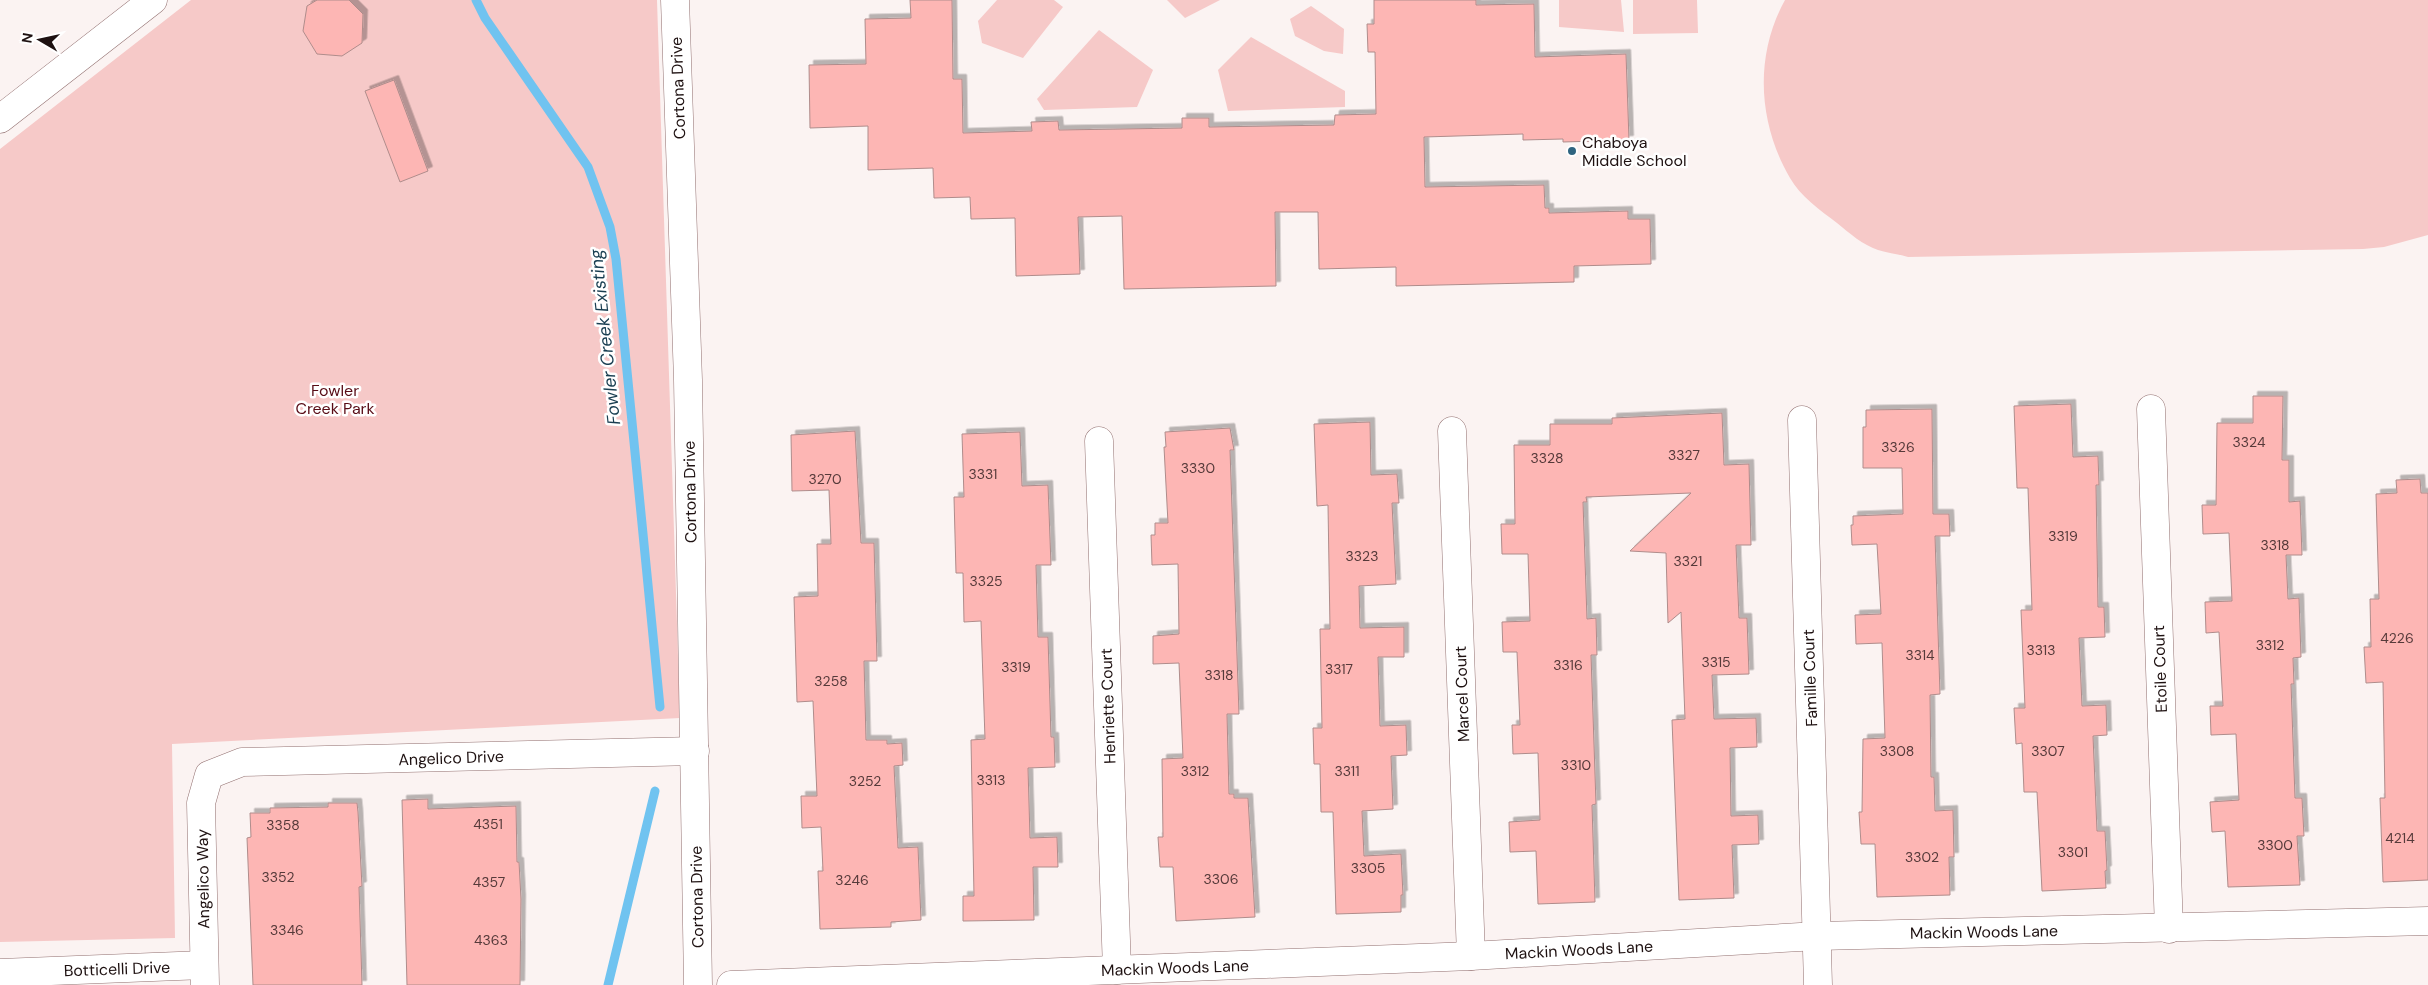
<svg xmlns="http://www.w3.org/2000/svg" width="2428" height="985" viewBox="0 0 2428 985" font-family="'DM Sans',sans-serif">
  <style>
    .green { fill: #f6c9c8 }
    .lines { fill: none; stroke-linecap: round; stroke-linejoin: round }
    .stream { stroke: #70c3f0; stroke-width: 9 }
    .building { fill: #fdb6b4; stroke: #af8c8b; filter: url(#shadow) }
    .minor-casing { stroke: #937171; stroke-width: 29 }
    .tertiary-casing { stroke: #937171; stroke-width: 29 }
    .minor { stroke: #fff; stroke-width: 28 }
    .tertiary { stroke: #fff; stroke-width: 28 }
    .poi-dot { fill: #2f6480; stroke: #fff; stroke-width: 2 }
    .labels { text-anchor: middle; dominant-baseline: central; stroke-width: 5; stroke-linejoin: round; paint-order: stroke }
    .number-label { font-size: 14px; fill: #563a3a }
    .street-label { font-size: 16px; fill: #1e1111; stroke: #fff }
    .poi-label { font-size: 16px; fill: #1e1111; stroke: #fff; text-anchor: start }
    .park-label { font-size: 16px; fill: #580c16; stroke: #fff }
    .water-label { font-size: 18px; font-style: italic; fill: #193e51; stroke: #fff }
  </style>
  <defs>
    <filter id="shadow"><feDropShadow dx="4.5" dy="-4.5" stdDeviation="0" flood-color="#0004"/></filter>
  </defs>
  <rect width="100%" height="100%" fill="#fbf3f2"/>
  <g class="green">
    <polygon points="191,0 657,0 680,718 172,744 175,938 0,942 0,149"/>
    <polygon points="997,0 1054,0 1063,7 1023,58 982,43 978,21"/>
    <polygon points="1167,0 1220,0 1185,18"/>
    <polygon points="1559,0 1621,0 1624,32 1559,27"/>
    <polygon points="1633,0 1697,0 1698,33 1633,34"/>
    <path d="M1785,0H2428V235L2384,247L2363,249L1908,257C1898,254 1888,253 1878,250C1863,245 1849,233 1837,223C1821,211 1800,196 1790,178C1758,123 1754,56 1785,0Z"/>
    <polygon points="1311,6 1344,29 1343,54 1324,51 1295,36 1290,19"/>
    <polygon points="1099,30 1153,70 1137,107 1044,110 1037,99"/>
    <polygon points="1251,37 1345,91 1345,107 1228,111 1218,70"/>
  </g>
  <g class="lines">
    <g class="stream">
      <polyline points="476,0 485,18 588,167 610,227 616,259 660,707"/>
      <polyline points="608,985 655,791"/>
    </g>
  </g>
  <g class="building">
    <polygon points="317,0 349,0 363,14 362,43 342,56 317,54 303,31 307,6"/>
    <polygon points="910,0 952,0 953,79 962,79 963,133 1032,131 1031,122 1058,121 1059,130 1182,128 1182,118 1209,118 1209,127 1334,125 1335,115 1376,114 1375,52 1368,52 1367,24 1374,24 1374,0 1476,0 1476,5 1534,4 1535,57 1626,54 1629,140 1563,142 1563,139 1523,140 1523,134 1424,137 1425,187 1544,185 1545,208 1549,208 1549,213 1628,211 1628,219 1650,219 1651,264 1574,266 1574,282 1396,286 1396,267 1319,269 1318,212 1275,212 1276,286 1124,289 1122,216 1078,217 1080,274 1016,276 1015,218 971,219 970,197 934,198 933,168 868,170 868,126 810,128 809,65 866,64 865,19 911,18"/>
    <polygon points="394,80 428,171 400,182 365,91"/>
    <polygon points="2253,396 2283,396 2282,460 2289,460 2289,502 2300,501 2302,555 2286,555 2288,599 2299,598 2301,657 2293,658 2294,684 2291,684 2295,798 2302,798 2304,836 2297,836 2300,885 2228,887 2225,831 2212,832 2210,802 2239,800 2236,734 2211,735 2210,706 2223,706 2219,632 2206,633 2205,602 2232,601 2229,533 2203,534 2202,505 2216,505 2217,423 2253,423"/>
    <polygon points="2071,404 2073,457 2098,456 2099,485 2096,485 2098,607 2104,607 2105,637 2079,638 2082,706 2106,705 2107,735 2093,736 2097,831 2105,831 2107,870 2105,871 2106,888 2042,891 2037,792 2024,792 2022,743 2016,744 2014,708 2025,708 2021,610 2032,610 2028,488 2017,488 2014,406"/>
    <polygon points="1932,409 1933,514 1949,514 1950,536 1935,536 1940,694 1930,695 1931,777 1934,777 1935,811 1953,810 1954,857 1949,857 1950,895 1877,897 1875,844 1861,844 1859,812 1862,812 1863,739 1885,738 1882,643 1856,644 1855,615 1881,614 1877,544 1852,545 1851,525 1853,525 1853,516 1903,514 1902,468 1863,468 1863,427 1866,427 1866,410"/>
    <polygon points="1722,413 1724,465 1749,464 1751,545 1736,545 1739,618 1747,618 1749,674 1712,675 1714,719 1756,718 1757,747 1730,748 1731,816 1758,815 1759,844 1732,845 1734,898 1679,900 1672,720 1685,719 1681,612 1668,623 1666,553 1630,551 1691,493 1586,497 1587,502 1583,502 1587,619 1596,618 1597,655 1591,655 1596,804 1592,805 1595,902 1538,904 1536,851 1510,852 1509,822 1540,820 1538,753 1513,754 1512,725 1520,725 1517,652 1503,652 1502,622 1530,621 1528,554 1502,554 1501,524 1515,524 1514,445 1550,445 1550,424 1612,424 1612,418"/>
    <polygon points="1370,422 1371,475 1397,474 1399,503 1392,503 1396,584 1359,586 1360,628 1404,627 1404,657 1378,657 1380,726 1406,725 1407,755 1391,756 1393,809 1362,811 1364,856 1401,854 1403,895 1401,895 1401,912 1336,914 1333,812 1321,812 1320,764 1314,764 1313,728 1322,728 1320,629 1330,629 1328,505 1317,506 1314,424"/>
    <polygon points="1230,428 1234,450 1230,450 1239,714 1227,714 1229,794 1234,794 1234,798 1248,798 1255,917 1176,921 1173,867 1160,867 1158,837 1163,837 1162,759 1183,758 1179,663 1153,664 1153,636 1179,634 1178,564 1152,565 1151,535 1155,535 1155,523 1168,523 1164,447 1166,447 1165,432"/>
    <polygon points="855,431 861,543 874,543 877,661 864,661 866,740 887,740 887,744 902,743 903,765 894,766 898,848 918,847 921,920 891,922 891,927 820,929 818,871 823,871 821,827 802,828 801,796 817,796 813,701 797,702 794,597 818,596 817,544 831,544 829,490 792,491 791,435"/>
    <polygon points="1020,432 1022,486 1048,485 1051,565 1036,565 1038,637 1048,637 1051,737 1054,737 1055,767 1028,768 1030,838 1057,837 1058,867 1033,867 1034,920 963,921 963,896 974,896 971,740 985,739 981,621 964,622 963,573 956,573 954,497 964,497 962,434"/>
    <polygon points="2420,479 2421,493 2428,493 2428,880 2383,882 2380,798 2385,798 2383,682 2366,683 2364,647 2371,647 2370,599 2379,599 2376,494 2397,493 2396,480"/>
    <polygon points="428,799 428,809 516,806 517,862 519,862 521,899 520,985 407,985 402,800"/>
    <polygon points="328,803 357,803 358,812 362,886 359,887 362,985 253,985 247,838 251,837 250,813 270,813 270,808 328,807"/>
  </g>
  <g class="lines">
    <defs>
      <g id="minor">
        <polyline points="675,0 688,380 698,985"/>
        <polyline points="2151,409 2169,929"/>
        <polyline points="1802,420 1818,985"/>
        <polyline points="1452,431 1471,956"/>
        <polyline points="1099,441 1117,970"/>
        <polyline points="0,973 204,965"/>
        <polyline points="205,985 201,803 209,775 242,762 695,751"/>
        <polyline points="731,985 1471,956 1818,936 2428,921"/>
      </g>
      <polyline id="tertiary" points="0,119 153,0"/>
    </defs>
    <use href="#minor" class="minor-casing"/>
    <use href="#tertiary" class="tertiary-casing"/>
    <use href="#minor" class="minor"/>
    <use href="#tertiary" class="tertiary"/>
  </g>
  <circle class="poi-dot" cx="1572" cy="151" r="5"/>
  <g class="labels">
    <g class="number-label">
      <text x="2249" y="442">3324</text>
      <text x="1898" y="447">3326</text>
      <text x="1684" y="455">3327</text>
      <text x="1547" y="458">3328</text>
      <text x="1198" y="468">3330</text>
      <text x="983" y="474">3331</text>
      <text x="825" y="479">3270</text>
      <text x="2063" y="536">3319</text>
      <text x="2275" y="545">3318</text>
      <text x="1362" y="556">3323</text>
      <text x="1688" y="561">3321</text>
      <text x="986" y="581">3325</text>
      <text x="2397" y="638">4226</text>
      <text x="2270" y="645">3312</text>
      <text x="2041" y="650">3313</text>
      <text x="1920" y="655">3314</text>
      <text x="1716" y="662">3315</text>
      <text x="1568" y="665">3316</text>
      <text x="1016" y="667">3319</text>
      <text x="1339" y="669">3317</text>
      <text x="1219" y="675">3318</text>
      <text x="831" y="681">3258</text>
      <text x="1897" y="751">3308</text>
      <text x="2048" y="751">3307</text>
      <text x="1576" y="765">3310</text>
      <text x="1195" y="771">3312</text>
      <text x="1347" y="771">3311</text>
      <text x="991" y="780">3313</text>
      <text x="865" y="781">3252</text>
      <text x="488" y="824">4351</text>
      <text x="283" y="825">3358</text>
      <text x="2400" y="838">4214</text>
      <text x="2275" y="845">3300</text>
      <text x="2073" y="852">3301</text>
      <text x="1922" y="857">3302</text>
      <text x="1368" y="868">3305</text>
      <text x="278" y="877">3352</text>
      <text x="1221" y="879">3306</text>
      <text x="852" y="880">3246</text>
      <text x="489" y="882">4357</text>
      <text x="287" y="930">3346</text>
      <text x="491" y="940">4363</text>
    </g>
    <g class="street-label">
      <text transform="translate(678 88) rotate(-92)">Cortona Drive</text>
      <text transform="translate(690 492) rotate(-91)">Cortona Drive</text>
      <text transform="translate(2160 669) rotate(-92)">Etoile Court</text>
      <text transform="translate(1810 678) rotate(-92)">Famille Court</text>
      <text transform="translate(1462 694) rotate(-92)">Marcel Court</text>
      <text transform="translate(1108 706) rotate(-92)">Henriette Court</text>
      <text transform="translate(451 758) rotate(-2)">Angelico Drive</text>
      <text transform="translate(203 879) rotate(-91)">Angelico Way</text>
      <text transform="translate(697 897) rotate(-91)">Cortona Drive</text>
      <text transform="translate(1984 932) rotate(-1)">Mackin Woods Lane</text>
      <text transform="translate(1579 950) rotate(-3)">Mackin Woods Lane</text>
      <text transform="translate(1175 968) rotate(-2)">Mackin Woods Lane</text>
      <text transform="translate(117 969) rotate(-2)">Botticelli Drive</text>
    </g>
    <g class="poi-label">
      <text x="1582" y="142">Chaboya<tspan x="1582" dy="18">Middle School</tspan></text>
    </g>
    <g class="park-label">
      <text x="335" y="390">Fowler<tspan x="335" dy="18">Creek Park</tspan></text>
    </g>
    <g class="water-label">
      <text transform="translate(605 337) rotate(-96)">Fowler Creek Existing</text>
    </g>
  </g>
  <g transform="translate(40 40) rotate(279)" stroke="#ffffff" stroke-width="4" paint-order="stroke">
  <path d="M0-4L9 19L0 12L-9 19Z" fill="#1e1111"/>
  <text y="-8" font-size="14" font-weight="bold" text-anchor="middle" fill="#1e1111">N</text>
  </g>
</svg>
